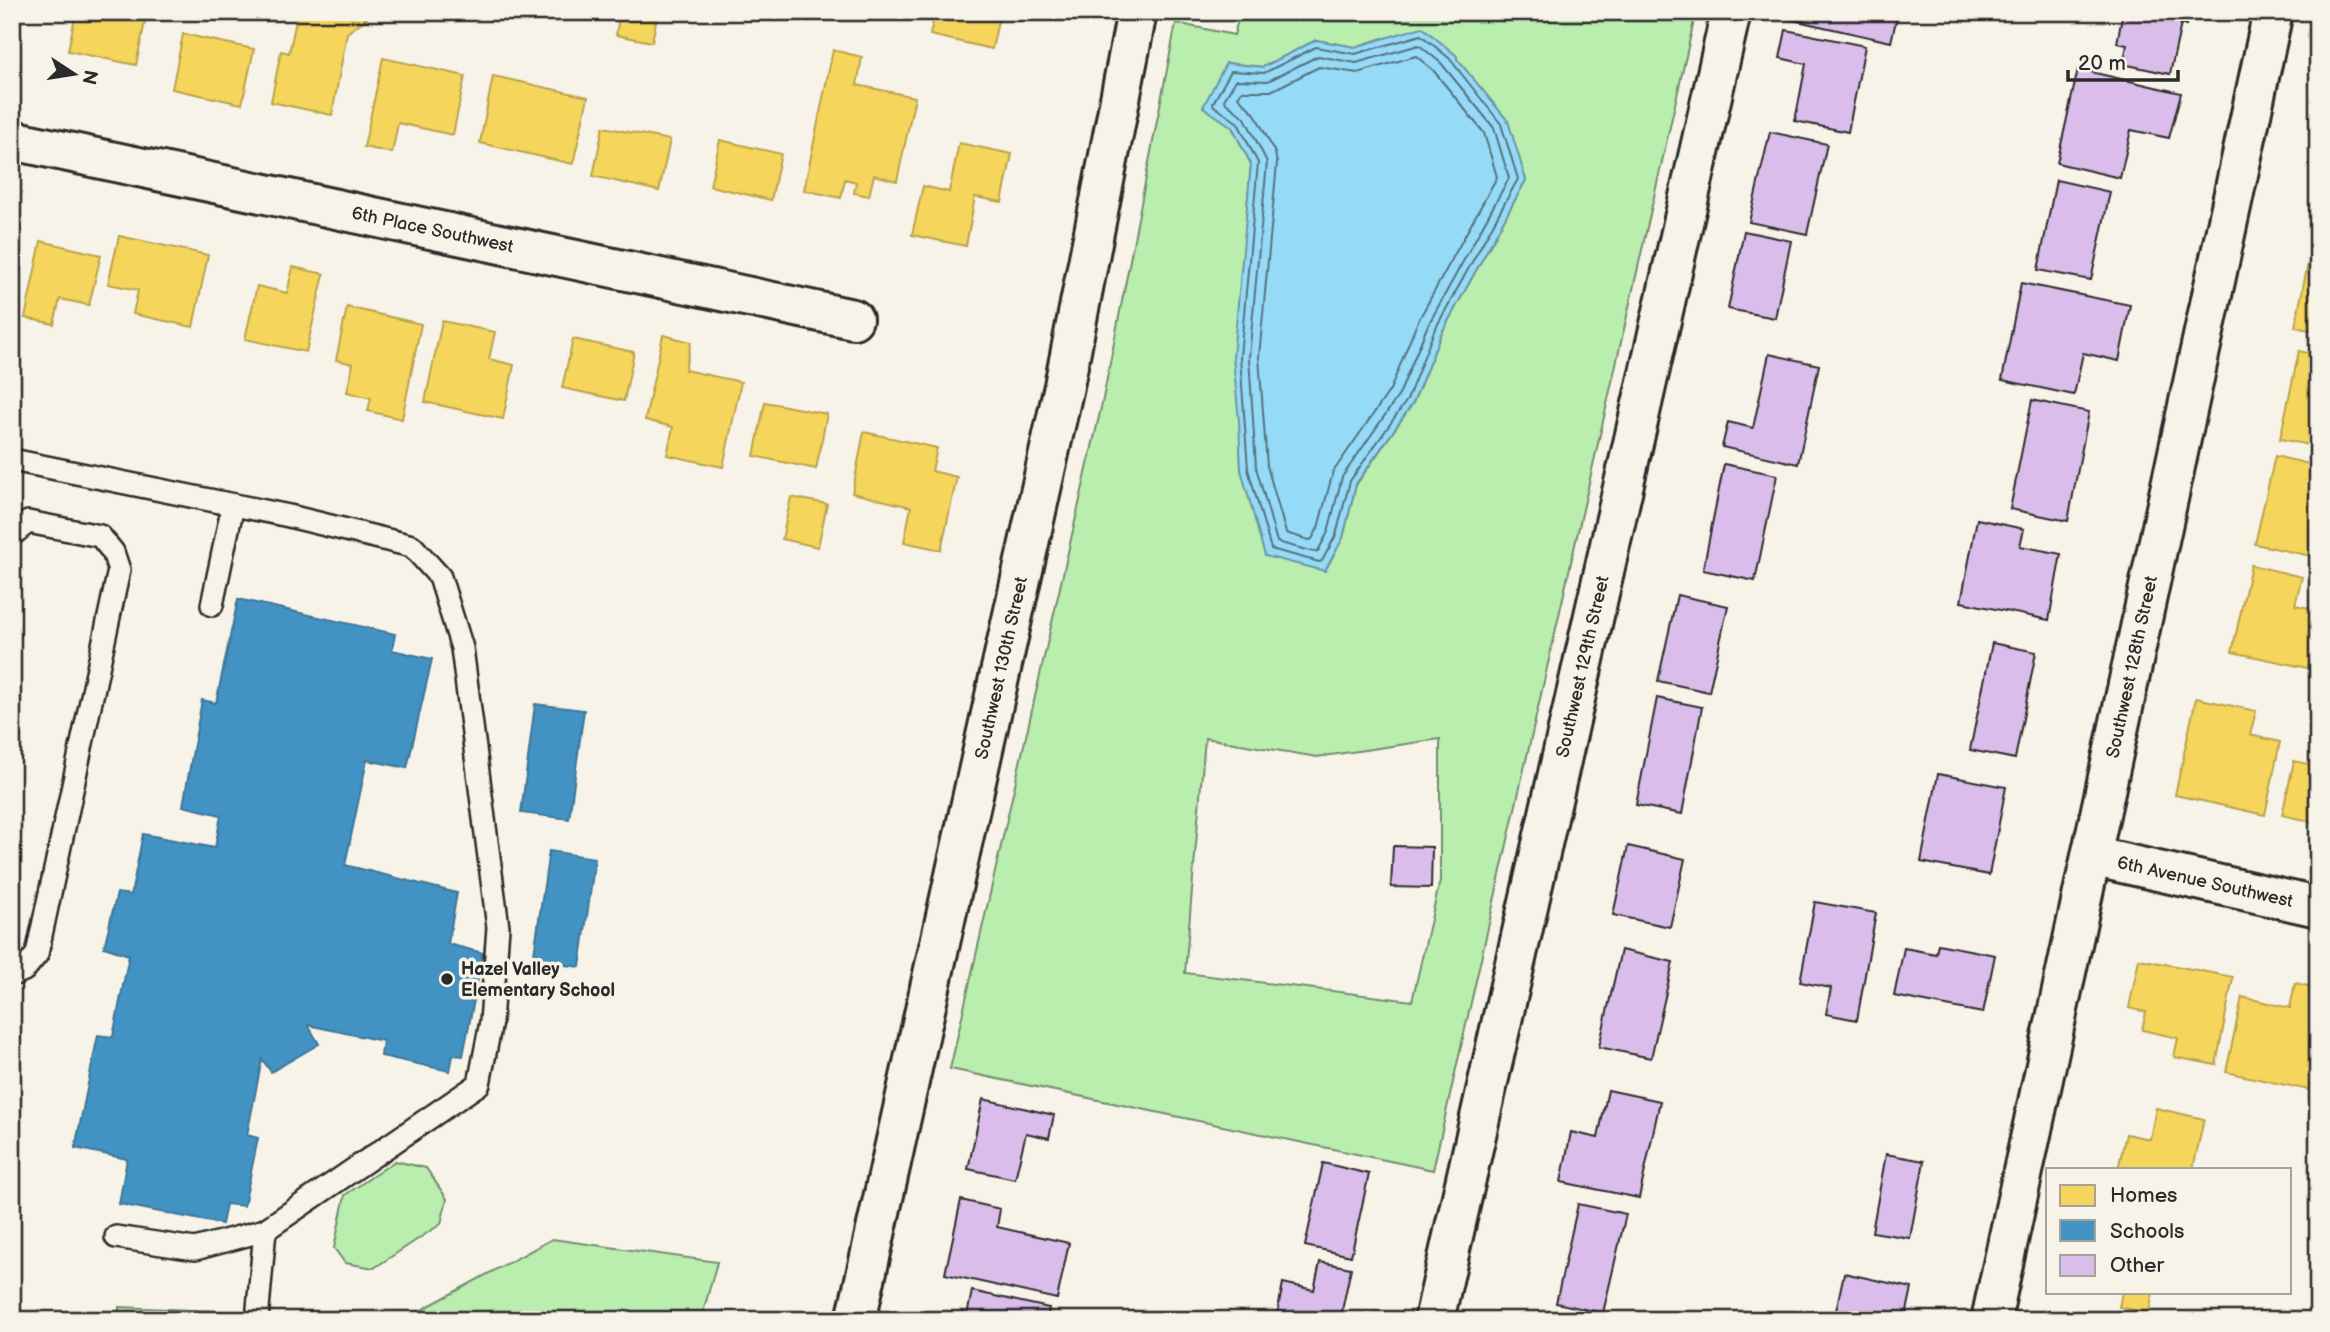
<svg xmlns="http://www.w3.org/2000/svg" width="2330" height="1332" viewBox="0 0 2330 1332" font-family="'Balsamiq Sans',sans-serif">
  <style>
    .green { fill: #b9eeaf; stroke: #728c6d; stroke-width: 2; fill-rule: evenodd }
    .water { fill: #95dbf7; stroke: #6b95a5; stroke-width: 2 }
    .homes { fill: #f6d55c; stroke: #b9a24d; stroke-width: 2 }
    .schools { fill: #4393c3; stroke: #3c7495; stroke-width: 2 }
    .lines { fill: none; stroke-linecap: round; stroke-linejoin: round }
    .shore { stroke: #55717d; stroke-width: 2 }
    .building { fill: #dabdeb; stroke: #2b2b2b; stroke-width: 2 }
    .lane-casing { stroke: #2b2b2b; stroke-width: 26 }
    .street-casing { stroke: #2b2b2b; stroke-width: 44 }
    .secondary-casing { stroke: #2b2b2b; stroke-width: 44 }
    .lane { stroke: #f7f3e8; stroke-width: 21 }
    .street { stroke: #f7f3e8; stroke-width: 38 }
    .secondary { stroke: #f7f3e8; stroke-width: 38 }
    .poi-dot { fill: #2b2b2b; stroke: #f7f3e8; stroke-width: 2.5 }
    .labels { text-anchor: middle; dominant-baseline: central; stroke-width: 7; stroke-linejoin: round; paint-order: stroke }
    .street-label { font-size: 18px; fill: #2b2b2b; stroke: #f7f3e8 }
    .poi-label { font-size: 18px; font-weight: bold; fill: #2b2b2b; stroke: #f7f3e8; text-anchor: start }
  </style>
  <rect width="100%" height="100%" fill="#f7f3e8"/>
  <filter id="ink" filterUnits="userSpaceOnUse"><feTurbulence type="fractalNoise" baseFrequency=".0143" numOctaves="2"/><feDisplacementMap in="SourceGraphic" scale="14" xChannelSelector="R" yChannelSelector="G"/><feConvolveMatrix kernelMatrix="1 2 1 2 8 2 1 2 1" color-interpolation-filters="sRGB"/></filter>
  <g filter="url(#ink)">
    <g class="green">
      <path d="M1240,12H1696L1433,1170L950,1069L1103,399L1176,23L1234,35ZM1383,38L1526,180L1441,334L1413,403L1356,485L1343,538L1241,470L1238,313L1251,164L1232,127L1226,63L1263,67L1316,40L1355,47ZM1205,738L1317,757L1440,739V881L1412,1001L1185,973Z"/>
      <polygon points="395,1161 426,1168 447,1199 441,1224 374,1268 345,1263 334,1248 345,1195"/>
      <polygon points="552,1239 717,1262 701,1320 403,1320"/>
      <polygon points="119,1307 214,1311 213,1320 119,1320"/>
    </g>
    <polygon class="water" points="1422,27 1457,56 1457,59 1508,121 1526,180 1441,334 1413,403 1356,484 1343,538 1325,571 1265,556 1241,470 1239,421 1233,357 1251,164 1232,127 1203,107 1226,63 1263,67 1316,40 1355,47"/>
    <g class="homes">
      <polygon points="76,12 147,12 136,65 68,51"/>
      <polygon points="302,12 369,12 371,15 347,33 332,115 271,102 281,51 289,53 297,16"/>
      <polygon points="620,12 658,12 652,42 616,35"/>
      <polygon points="935,12 1000,12 992,49 930,35"/>
      <polygon points="183,34 254,49 242,104 172,89"/>
      <polygon points="833,50 862,57 857,85 915,97 897,181 874,175 869,196 854,193 856,182 845,179 841,198 804,190"/>
      <polygon points="383,58 465,76 453,135 398,123 392,153 364,147"/>
      <polygon points="493,76 588,97 573,164 480,143"/>
      <polygon points="603,127 670,140 659,191 593,176"/>
      <polygon points="720,140 781,154 771,200 710,186"/>
      <polygon points="959,143 1012,154 1002,202 975,197 966,246 912,235 923,186 949,192"/>
      <polygon points="119,236 208,255 193,327 133,314 138,290 108,284"/>
      <polygon points="41,241 101,255 89,305 60,299 54,324 25,318"/>
      <polygon points="2311,248 2318,249 2318,332 2295,327"/>
      <polygon points="293,267 324,274 306,352 245,339 257,286 287,293"/>
      <polygon points="347,307 421,324 402,419 368,411 371,398 347,392 353,364 336,360"/>
      <polygon points="442,321 495,332 489,359 514,365 503,419 425,402"/>
      <polygon points="663,335 691,342 685,370 741,382 723,467 667,455 673,427 645,420"/>
      <polygon points="573,339 634,352 624,401 562,388"/>
      <polygon points="2299,351 2318,355 2318,447 2280,439"/>
      <polygon points="765,402 827,414 816,469 754,456"/>
      <polygon points="864,432 937,448 932,471 957,477 941,550 904,542 911,507 852,493"/>
      <polygon points="2275,456 2318,466 2316,557 2255,544"/>
      <polygon points="791,497 827,504 818,547 782,539"/>
      <polygon points="2251,565 2302,577 2295,605 2318,610 2318,626 2308,668 2232,652"/>
      <polygon points="2196,698 2256,711 2250,735 2280,742 2265,815 2175,795"/>
      <polygon points="2294,761 2318,766 2318,823 2282,815"/>
      <polygon points="2139,959 2233,977 2216,1065 2174,1057 2178,1038 2142,1030 2146,1012 2129,1008"/>
      <polygon points="2295,983 2318,988 2318,1092 2226,1072 2242,997 2290,1008"/>
      <polygon points="2156,1108 2204,1119 2193,1169 2118,1169 2126,1134 2150,1139"/>
      <polygon points="2122,1292 2153,1292 2149,1313 2119,1307"/>
    </g>
    <g class="schools">
      <polygon points="238,599 395,634 392,650 432,659 407,768 367,760 345,865 457,893 448,944 483,953 463,1056 453,1055 450,1071 381,1056 383,1041 308,1025 319,1044 271,1072 262,1059 247,1135 258,1138 244,1206 226,1204 222,1224 119,1204 127,1159 75,1148 98,1035 113,1037 129,955 104,947 117,893 131,895 143,834 215,848 221,815 183,806 202,700 216,703"/>
      <polygon points="535,704 584,710 569,819 521,813"/>
      <polygon points="549,851 595,858 580,967 533,961"/>
    </g>
    <g class="lines">
      <g class="shore">
        <polygon points="1421,35 1449,58 1501,124 1518,179 1434,331 1407,400 1350,481 1336,535 1322,561 1319,562 1271,549 1248,469 1240,357 1258,163 1238,123 1214,106 1213,103 1231,71 1264,73 1316,47 1355,54"/>
        <polygon points="1419,45 1441,63 1494,128 1509,178 1427,327 1399,395 1342,477 1328,532 1318,551 1314,552 1277,542 1256,467 1249,357 1267,162 1245,118 1226,103 1224,100 1236,80 1268,81 1318,56 1356,63"/>
        <polygon points="1416,56 1433,70 1484,133 1497,177 1417,323 1390,390 1333,472 1318,528 1312,539 1309,540 1286,533 1267,466 1259,357 1277,163 1275,153 1255,114 1238,97 1242,91 1271,91 1319,67 1357,73"/>
      </g>
    </g>
    <g class="building">
      <polygon points="1786,12 1898,12 1891,42 1784,18"/>
      <polygon points="2123,12 2188,12 2186,25 2181,24 2170,74 2123,64 2127,45 2117,43"/>
      <polygon points="1786,30 1865,46 1848,132 1795,121 1806,64 1780,58"/>
      <polygon points="2078,69 2181,93 2169,138 2131,130 2120,178 2057,163"/>
      <polygon points="1770,132 1827,144 1807,234 1749,222"/>
      <polygon points="2056,180 2110,192 2091,280 2038,270"/>
      <polygon points="1744,231 1791,241 1775,318 1728,309"/>
      <polygon points="2021,283 2130,305 2119,361 2083,353 2074,395 2002,380"/>
      <polygon points="1769,354 1819,365 1798,464 1722,447 1728,422 1753,428"/>
      <polygon points="2032,400 2089,412 2068,521 2010,509"/>
      <polygon points="1724,464 1777,475 1755,581 1703,570"/>
      <polygon points="1977,519 2024,529 2020,546 2061,554 2049,620 1961,602"/>
      <polygon points="1677,595 1728,606 1709,692 1658,681"/>
      <polygon points="1992,643 2036,652 2015,759 1970,750"/>
      <polygon points="1657,698 1702,707 1682,814 1636,805"/>
      <polygon points="1938,774 2006,787 1989,875 1921,862"/>
      <polygon points="1393,846 1432,847 1431,888 1391,887"/>
      <polygon points="1628,846 1685,859 1670,927 1613,915"/>
      <polygon points="1815,902 1876,913 1857,1020 1826,1014 1831,988 1800,982"/>
      <polygon points="1938,944 1995,955 1983,1013 1894,996 1904,948 1936,954"/>
      <polygon points="1621,950 1673,962 1651,1058 1599,1047"/>
      <polygon points="1608,1090 1660,1101 1639,1198 1561,1182 1571,1132 1598,1138"/>
      <polygon points="983,1099 1054,1115 1049,1138 1026,1133 1015,1179 968,1169"/>
      <polygon points="1886,1154 1924,1161 1910,1238 1872,1232"/>
      <polygon points="1323,1163 1369,1174 1351,1256 1305,1246"/>
      <polygon points="961,1200 1000,1209 997,1227 1069,1243 1057,1299 945,1274"/>
      <polygon points="1578,1204 1626,1214 1603,1313 1556,1303"/>
      <polygon points="1320,1262 1351,1268 1340,1320 1276,1320 1283,1283 1314,1290"/>
      <polygon points="1844,1273 1912,1288 1905,1320 1834,1320"/>
      <polygon points="972,1291 1049,1308 1047,1320 966,1320"/>
    </g>
    <g class="lines">
      <defs>
        <g id="lane">
          <polyline points="12,460 289,516 412,546 440,577 462,648 498,927 491,1022 479,1084 265,1230"/>
          <polyline points="12,535 28,522 100,536 113,552 119,570 37,954 24,970 12,975"/>
          <polyline points="212,605 233,505"/>
          <polyline points="116,1237 195,1249 265,1230 257,1320"/>
        </g>
        <g id="street">
          <path id="s1" d="M12,140L853,319"/>
          <path id="s2" d="M2091,856L2318,907"/>
          <path id="s3" d="M856,1320L1064,386L1137,12"/>
          <path id="s4" d="M1434,1320L1731,12"/>
        </g>
        <g id="secondary">
          <path id="s5" d="M1991,1320L2273,12"/>
        </g>
      </defs>
      <use href="#lane" class="lane-casing"/>
      <use href="#street" class="street-casing"/>
      <use href="#secondary" class="secondary-casing"/>
      <use href="#lane" class="lane"/>
      <use href="#street" class="street"/>
      <use href="#secondary" class="secondary"/>
    </g>
  </g>
  <circle class="poi-dot" cx="447" cy="979" r="7"/>
  <g class="labels">
    <g class="street-label">
      <text stroke="none"><textPath href="#s1" startOffset="430">6th Place Southwest</textPath></text>
      <text stroke="none"><textPath href="#s4" startOffset="670">Southwest 129th Street</textPath></text>
      <text stroke="none"><textPath href="#s5" startOffset="668">Southwest 128th Street</textPath></text>
      <text stroke="none"><textPath href="#s3" startOffset="668">Southwest 130th Street</textPath></text>
      <text stroke="none"><textPath href="#s2" startOffset="117">6th Avenue Southwest</textPath></text>
    </g>
    <g class="poi-label">
      <text x="461" y="969">Hazel Valley<tspan x="461" dy="21">Elementary School</tspan></text>
    </g>
  </g>
  <rect width="2330" height="1332" fill="none" stroke="#f7f3e8" stroke-width="42"/>
  <rect x="21" y="21" width="2288" height="1290" fill="none" stroke="#2b2b2b" stroke-width="2.5" filter="url(#ink)"/>
  <rect x="2046" y="1168" width="245" height="126" fill="#f7f3e8" stroke="#a5a39c" stroke-width="2"/>
  <rect x="2060" y="1185" width="35" height="21" fill="#f6d55c" stroke="#a5a39c" stroke-width="2"/>
  <text x="2110" y="1202" font-size="21" fill="#2b2b2b">Homes</text>
  <rect x="2060" y="1220" width="35" height="21" fill="#4393c3" stroke="#a5a39c" stroke-width="2"/>
  <text x="2110" y="1238" font-size="21" fill="#2b2b2b">Schools</text>
  <rect x="2060" y="1255" width="35" height="21" fill="#dabdeb" stroke="#a5a39c" stroke-width="2"/>
  <text x="2110" y="1272" font-size="21" fill="#2b2b2b">Other</text>
  <g transform="translate(74 74) rotate(102)" stroke="#f7f3e8" stroke-width="5" paint-order="stroke">
  <path d="M0-5L12 26L0 18L-12 26Z" fill="#2b2b2b"/>
  <text y="-10" font-size="19" font-weight="bold" text-anchor="middle" fill="#2b2b2b">N</text>
  </g>
  <path d="M2068 70v10h110v-10" fill="none" stroke="#2b2b2b" stroke-width="3.5"/>
  <text x="2078" y="70" font-size="21" fill="#2b2b2b" stroke="#f7f3e8" stroke-width="5" paint-order="stroke">20 m</text>
</svg>
